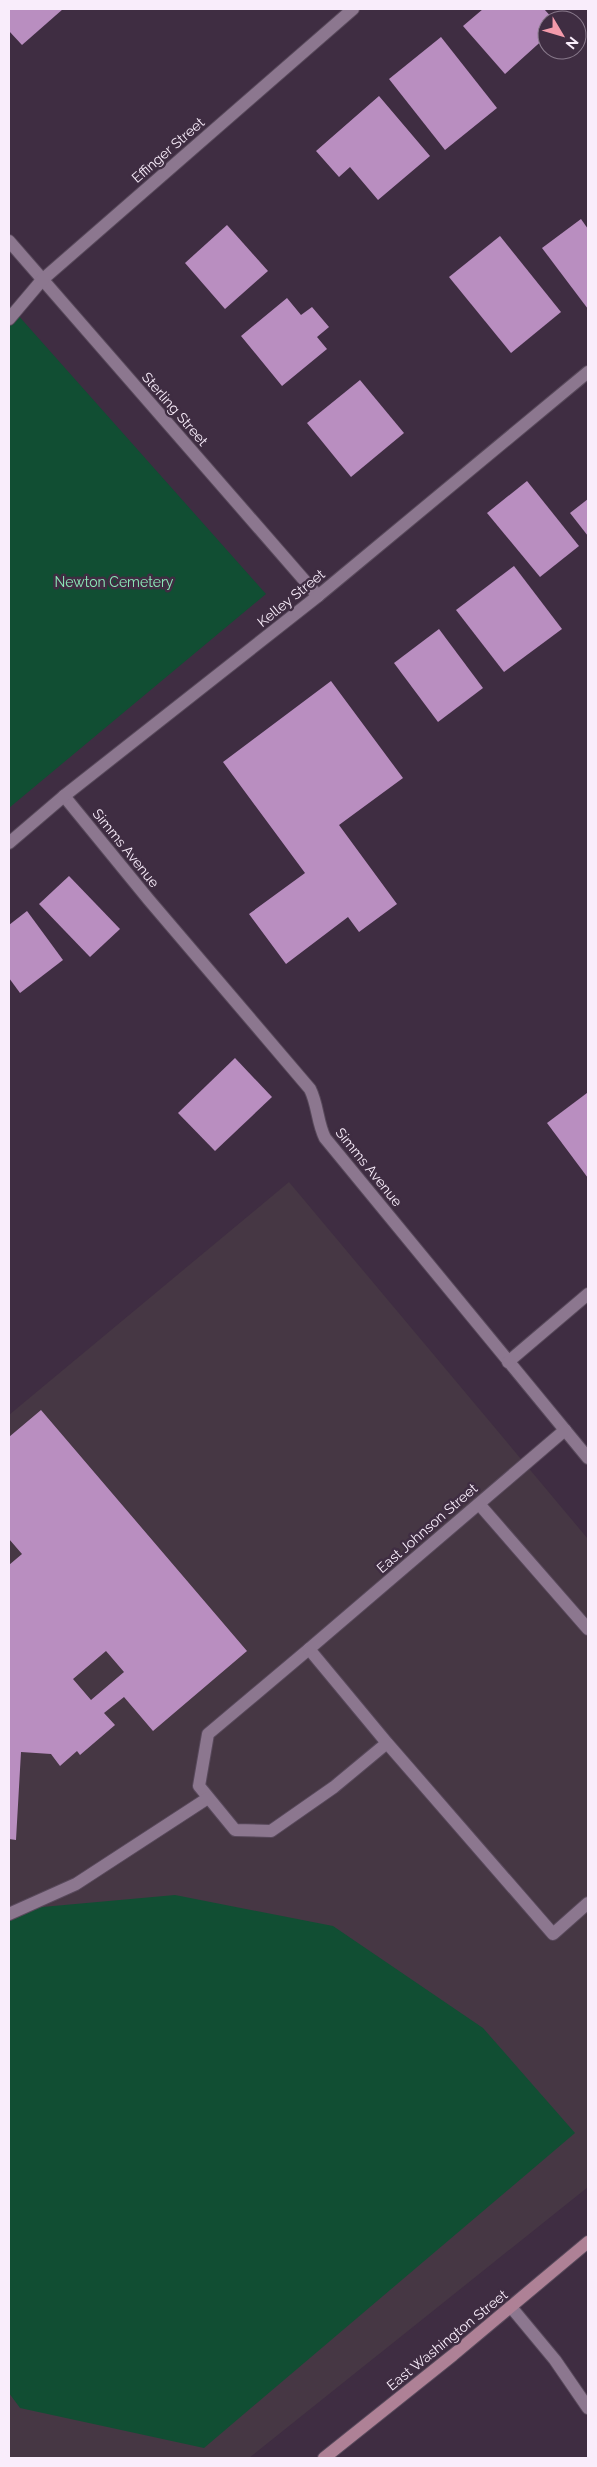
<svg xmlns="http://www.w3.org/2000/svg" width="597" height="2467" viewBox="0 0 597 2467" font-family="Raleway,sans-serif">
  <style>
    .education { fill: #463744 }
    .green { fill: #114e33 }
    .building { fill: #b98ec0; fill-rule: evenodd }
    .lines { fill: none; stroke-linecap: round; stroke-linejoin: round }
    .lane-casing { stroke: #58495b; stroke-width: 14 }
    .street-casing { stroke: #58495b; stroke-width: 14 }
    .secondary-casing { stroke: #58495b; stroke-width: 14 }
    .lane { stroke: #8c778f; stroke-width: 12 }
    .street { stroke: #8c778f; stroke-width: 12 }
    .secondary { stroke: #ae8196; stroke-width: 12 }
    .labels { text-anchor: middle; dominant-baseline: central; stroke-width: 5; stroke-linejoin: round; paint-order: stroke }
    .street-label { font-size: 14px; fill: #f9edfb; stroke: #3f2d42 }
    .park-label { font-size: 14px; fill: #8decba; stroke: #3f2d42 }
  </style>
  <rect width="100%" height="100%" fill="#3f2d42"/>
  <polygon class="education" points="289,1182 588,1539 588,2187 249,2458 9,2458 9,1415"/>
  <g class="green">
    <polygon points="9,305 266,594 9,808"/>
    <polygon points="175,1895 333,1926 483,2028 575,2133 204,2448 20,2408 9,2393 9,1910"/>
  </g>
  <g class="building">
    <polygon points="9,9 63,9 22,45 9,31"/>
    <polygon points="483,9 544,9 554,20 547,20 547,36 505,74 463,26"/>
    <polygon points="441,37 497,108 445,150 389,79"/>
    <polygon points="379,96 430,156 378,200 350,167 339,177 316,151"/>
    <polygon points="581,219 588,229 588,309 542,248"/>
    <polygon points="227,225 268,271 225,309 185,263"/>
    <polygon points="500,236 561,312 511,353 449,277"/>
    <polygon points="287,298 301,315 312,307 329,327 317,337 327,349 282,386 241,336"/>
    <polygon points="360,380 404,433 351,477 307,423"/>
    <polygon points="527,481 579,546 540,577 487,513"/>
    <polygon points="588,499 588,536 570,513"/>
    <polygon points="514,566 562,629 504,672 456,610"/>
    <polygon points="439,629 483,688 438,722 394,663"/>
    <polygon points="331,681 403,778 339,825 397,904 359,932 348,917 286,964 249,914 305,873 223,762"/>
    <polygon points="69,876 120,929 90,957 39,904"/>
    <polygon points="27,911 63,960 20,993 9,978 9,925"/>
    <polygon points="235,1058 272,1097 215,1151 178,1113"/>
    <polygon points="587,1093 588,1095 588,1178 547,1123"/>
    <path d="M41,1410L247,1651L153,1731L124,1697L104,1713L115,1725L80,1755L77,1751L60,1766L51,1754L21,1752L16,1840L9,1839V1565L22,1554L9,1539V1437ZM106,1651L124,1672L91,1700L73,1679Z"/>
  </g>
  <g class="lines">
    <defs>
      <g id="lane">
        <polyline points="479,1504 588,1629"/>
        <polyline points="387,1743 334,1787 271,1831 235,1830 199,1786 208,1734 309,1649 387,1743 553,1934 588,1903"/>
        <polyline points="9,1914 76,1884 208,1798"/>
      </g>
      <g id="street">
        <polyline points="9,241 318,596"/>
        <polyline points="9,319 42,280 353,9"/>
        <path d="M64,796L149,900L310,1089C318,1105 317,1122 325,1138L588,1458"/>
        <polyline points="9,843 64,796 318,596 588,372"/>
        <polyline points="508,1362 588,1294"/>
        <polyline points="309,1649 565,1430"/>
        <polyline points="511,2307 555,2360 588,2408"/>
      </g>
      <polyline id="secondary" points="324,2458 453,2355 588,2242"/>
    </defs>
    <use href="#lane" class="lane-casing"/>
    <use href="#street" class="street-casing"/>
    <use href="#secondary" class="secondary-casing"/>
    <use href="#lane" class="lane"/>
    <use href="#street" class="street"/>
    <use href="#secondary" class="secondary"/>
  </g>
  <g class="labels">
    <g class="street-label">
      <text transform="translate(168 150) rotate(-41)">Effinger Street</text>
      <text transform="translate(175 409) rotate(49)">Sterling Street</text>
      <text transform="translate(291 598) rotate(-39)">Kelley Street</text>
      <text transform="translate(126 848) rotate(51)">Simms Avenue</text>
      <text transform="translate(369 1167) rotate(51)">Simms Avenue</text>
      <text transform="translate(427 1528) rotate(-41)">East Johnson Street</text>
      <text transform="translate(447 2340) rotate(-39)">East Washington Street</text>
    </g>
    <g class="park-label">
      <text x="114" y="582">Newton Cemetery</text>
    </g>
  </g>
  <rect width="597" height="2467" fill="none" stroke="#f9edfb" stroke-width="20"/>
  <g transform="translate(562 35) rotate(128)"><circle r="24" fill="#3f2d42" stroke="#897a8c"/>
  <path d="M0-4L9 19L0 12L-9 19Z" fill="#f39aab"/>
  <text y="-8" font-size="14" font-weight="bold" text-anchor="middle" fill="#f9edfb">N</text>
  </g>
</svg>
